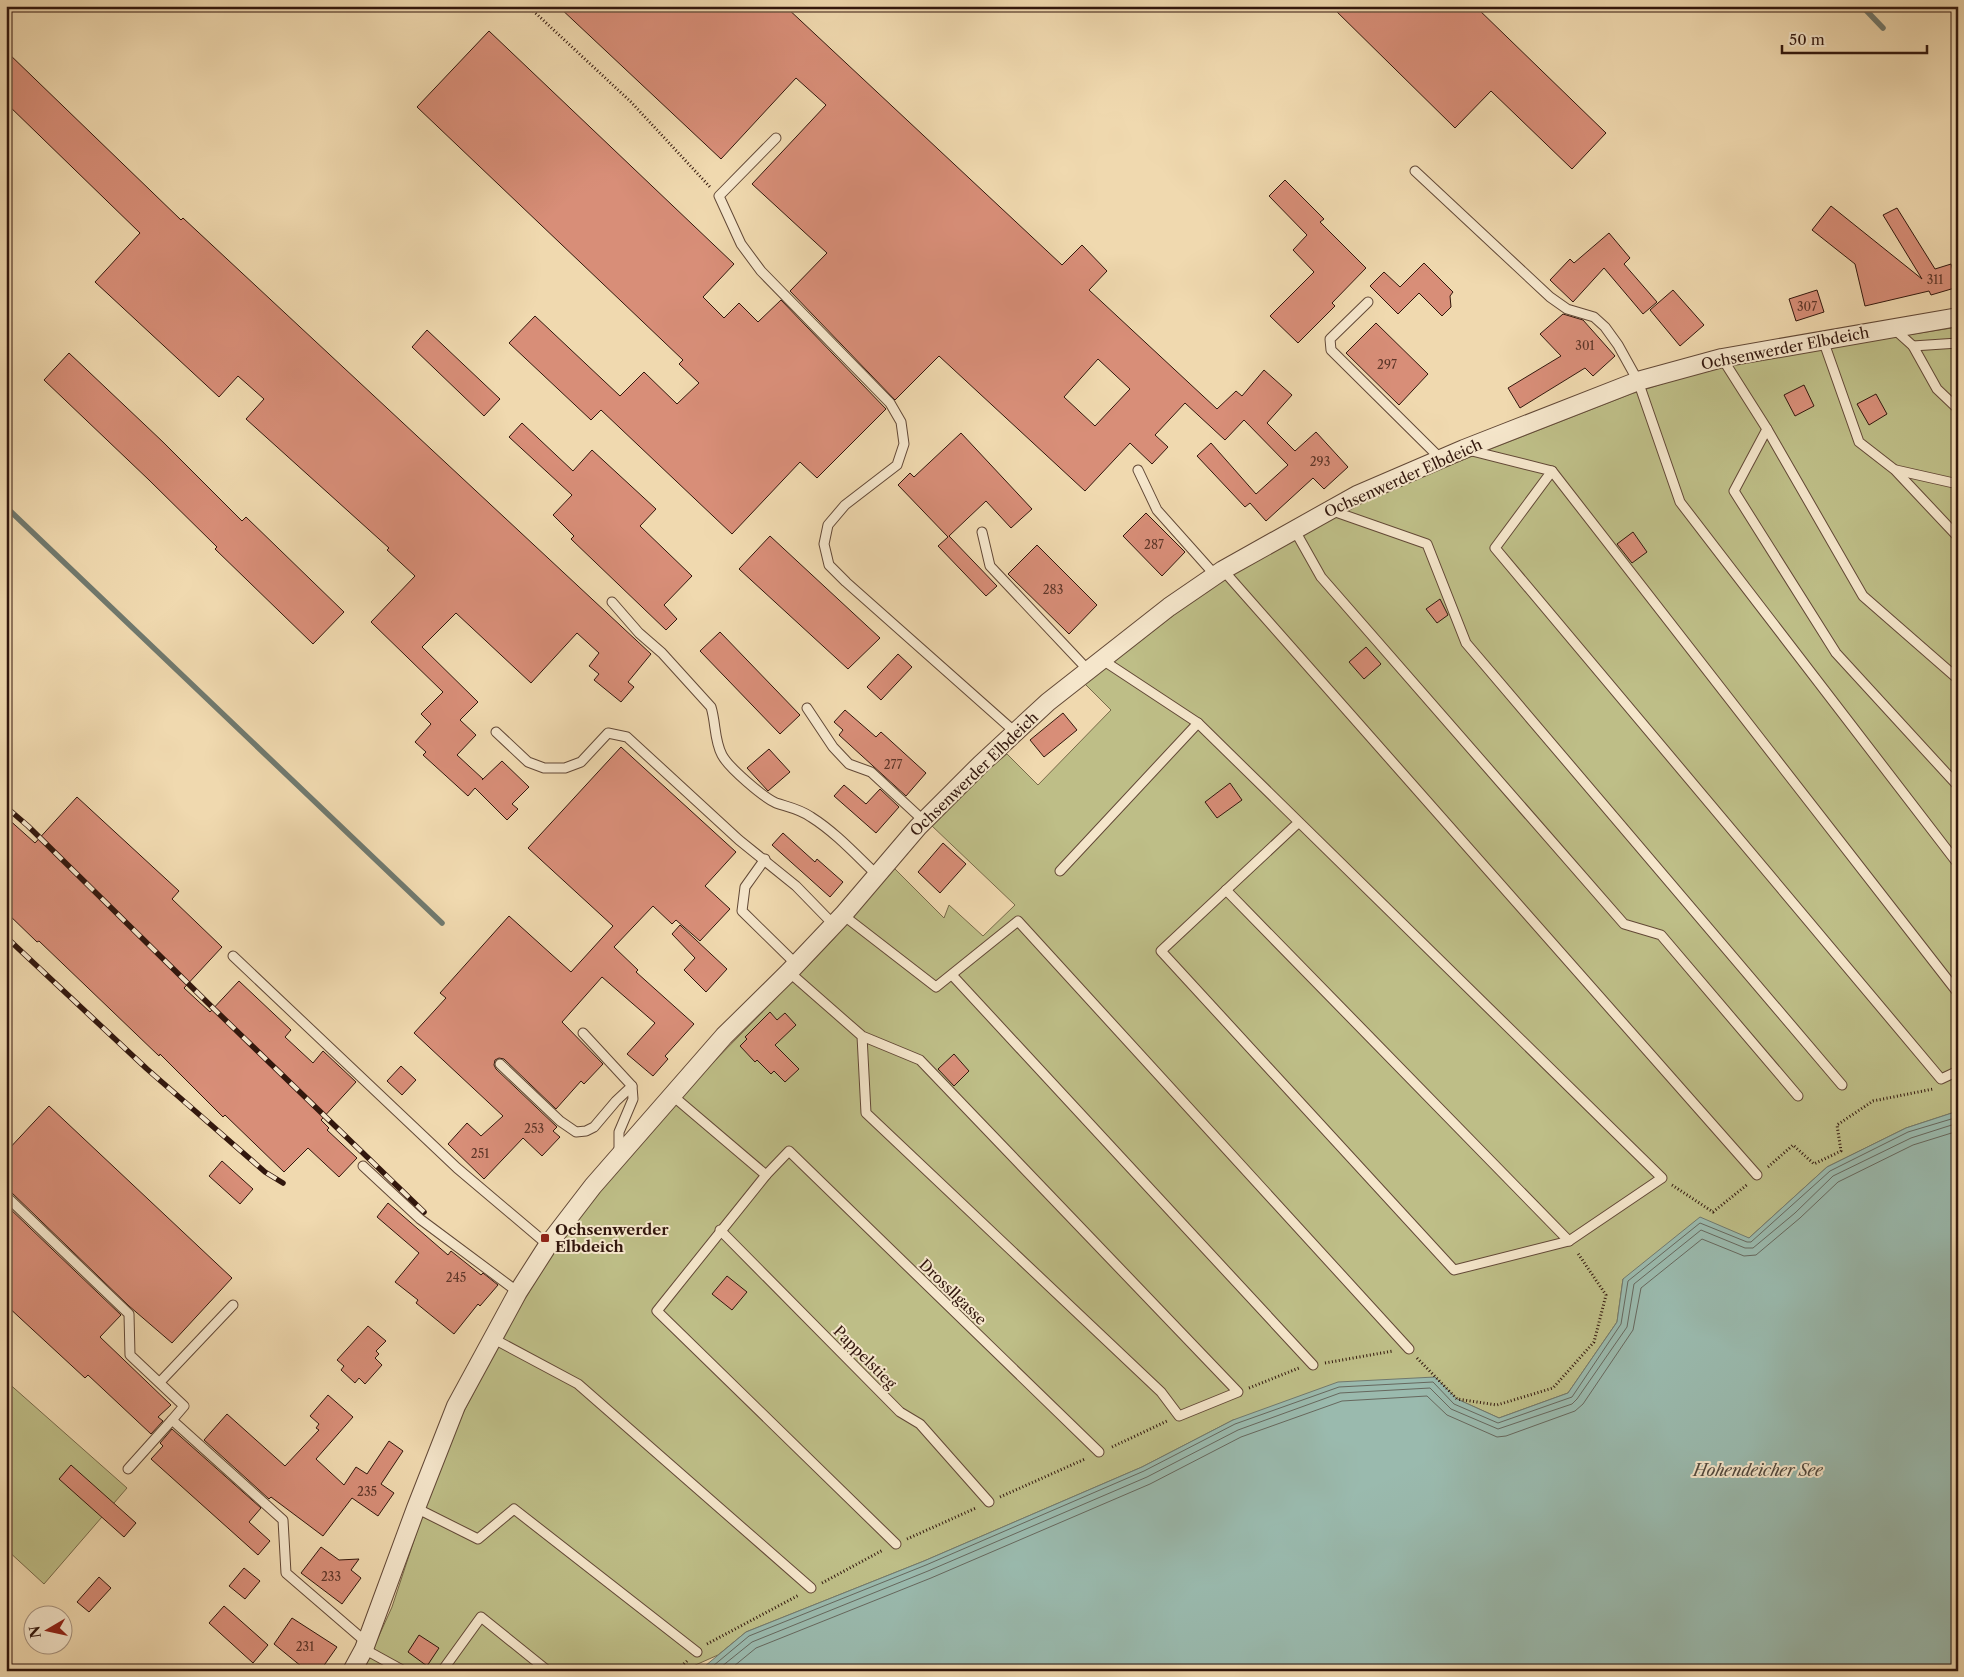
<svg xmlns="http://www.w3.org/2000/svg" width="1964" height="1677" viewBox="0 0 1964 1677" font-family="'Libre Caslon Text',serif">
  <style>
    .green { fill: #bebe87; stroke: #786a4a }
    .water { fill: #9abaae; stroke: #70796e }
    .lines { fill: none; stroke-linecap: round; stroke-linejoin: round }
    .shore { stroke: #66685e; stroke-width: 1 }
    .stream { stroke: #70796e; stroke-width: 5.5 }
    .building { fill: #d88e78; stroke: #32170d; fill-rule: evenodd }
    .service-casing { stroke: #624836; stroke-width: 11 }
    .minor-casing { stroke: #624836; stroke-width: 20 }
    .path { stroke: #32170d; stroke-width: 3; stroke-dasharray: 1 2.5; stroke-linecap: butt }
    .service { stroke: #f5e6cb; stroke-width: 9 }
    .minor { stroke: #f5e6cb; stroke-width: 18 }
    .rail-casing { stroke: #32170d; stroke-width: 5.5 }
    .rail { stroke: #f5e6cb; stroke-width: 4; stroke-dasharray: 11; stroke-linecap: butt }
    .poi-dot { fill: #8f2418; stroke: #f5e6cb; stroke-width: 2 }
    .labels { text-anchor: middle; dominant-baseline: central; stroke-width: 4; stroke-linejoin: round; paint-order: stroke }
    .number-label { font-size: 12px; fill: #5c3528 }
    .street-label { font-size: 15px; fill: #32170d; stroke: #f5e6cb }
    .poi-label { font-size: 15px; font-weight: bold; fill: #32170d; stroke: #f5e6cb; text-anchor: start }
    .water-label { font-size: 16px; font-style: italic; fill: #51483d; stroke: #f5e6cb }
  </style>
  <rect width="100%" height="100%" fill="#f0d9af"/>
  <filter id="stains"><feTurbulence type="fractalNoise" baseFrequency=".004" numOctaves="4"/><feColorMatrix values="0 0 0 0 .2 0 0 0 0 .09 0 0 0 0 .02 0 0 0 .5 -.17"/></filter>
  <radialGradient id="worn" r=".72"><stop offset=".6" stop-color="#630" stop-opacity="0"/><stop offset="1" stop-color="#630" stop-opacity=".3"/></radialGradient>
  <g class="green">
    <polygon points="1958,327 1958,1111 1906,1128 1827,1167 1749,1238 1623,1279 1617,1322 1568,1393 1499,1418 1457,1399 1435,1377 1233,1420 1142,1467 924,1561 746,1632 718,1655 682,1671 363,1671 392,1607 431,1489 462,1415 513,1318 563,1237 635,1149 696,1080 830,943 894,868 944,918 949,905 983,936 1015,905 931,825 954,799 1007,754 1038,785 1111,710 1085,684 1202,593 1277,548 1348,509 1455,463 1631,394 1702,371 1774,356"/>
    <polygon points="6,1381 127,1488 44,1584 6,1549"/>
  </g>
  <polygon class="water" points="1958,1111 1958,1671 699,1671 746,1632 924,1561 1142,1467 1233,1420 1338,1382 1435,1377 1457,1399 1499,1418 1568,1393 1617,1322 1623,1279 1700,1217 1749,1238 1827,1167 1906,1128"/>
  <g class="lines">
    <g class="shore">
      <polyline points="707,1671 749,1636 926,1565 1144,1471 1235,1424 1339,1387 1433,1382 1454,1404 1498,1423 1572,1397 1621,1324 1628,1281 1700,1223 1747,1242 1751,1242 1830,1171 1908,1132 1958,1117"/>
      <polyline points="716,1671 752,1642 928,1571 1147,1477 1238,1430 1340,1393 1430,1388 1451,1409 1498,1429 1572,1404 1577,1399 1627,1327 1634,1284 1701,1230 1745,1248 1753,1248 1795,1213 1833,1176 1911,1138 1958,1123"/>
      <polyline points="728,1671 756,1648 931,1578 1150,1484 1241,1437 1342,1401 1427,1396 1447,1415 1497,1437 1506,1436 1575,1411 1583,1404 1633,1330 1641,1288 1702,1239 1744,1256 1756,1255 1800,1218 1838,1182 1913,1145 1958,1131"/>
    </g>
    <g class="stream">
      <polyline points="1862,6 1883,28"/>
      <polyline points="6,507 442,923"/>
    </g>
  </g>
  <g class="building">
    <path d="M558,6H785L1062,265L1082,245L1107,271L1089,290L1217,409L1236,391L1242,396L1264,370L1292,395L1267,423L1295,451L1316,432L1348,467L1324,489L1313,478L1266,521L1250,503L1245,507L1197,456L1211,443L1256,494L1288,465L1244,420L1225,440L1185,403L1155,435L1168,447L1152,464L1130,443L1085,491L939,356L895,400L790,291L827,253L752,184L826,105L796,78L721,159ZM1098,359L1130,389L1095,426L1064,397Z"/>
    <polygon points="1331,6 1475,6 1606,133 1572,169 1491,91 1455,128"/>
    <polygon points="489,31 734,264 703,297 724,318 739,303 758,322 781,300 886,409 817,478 800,462 732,534 601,410 591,420 509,343 535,316 620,396 644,372 677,404 699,383 679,364 683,360 417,107"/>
    <polygon points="6,51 181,220 183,218 651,654 628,682 634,687 621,702 594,680 599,674 589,666 599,653 577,633 531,683 456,613 422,647 478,702 460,720 476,735 457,755 483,779 482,780 502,761 529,787 512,804 518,809 507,820 475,788 468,796 423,755 426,752 415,742 431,724 421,714 443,692 371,622 415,576 387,550 389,548 246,419 264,399 238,376 219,397 95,282 140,233 6,103"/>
    <polygon points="1285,180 1324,219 1320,222 1366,268 1332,303 1335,306 1298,343 1270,316 1314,272 1293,250 1307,235 1269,196"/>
    <polygon points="1831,206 1922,279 1883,215 1897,208 1935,269 1951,264 1958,287 1931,295 1929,291 1865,306 1855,264 1812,230"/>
    <polygon points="1609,233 1630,258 1624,264 1657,302 1643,314 1604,268 1573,302 1550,280 1570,259 1574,263"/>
    <polygon points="1424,263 1453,292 1450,296 1451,307 1442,316 1419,293 1398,314 1370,286 1384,272 1400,287"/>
    <polygon points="1673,290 1704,325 1680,346 1650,310"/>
    <polygon points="1817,290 1824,312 1796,321 1789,299"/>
    <polygon points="1563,314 1583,320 1615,356 1593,376 1585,368 1520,408 1508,388 1561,356 1540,334"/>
    <polygon points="1376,323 1428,374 1399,405 1346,353"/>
    <polygon points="427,330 500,399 484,416 412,347"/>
    <polygon points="69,353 163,442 242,521 246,517 344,612 313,644 215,549 217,547 149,480 44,380"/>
    <polygon points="1804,385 1814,406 1795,416 1784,395"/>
    <polygon points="1876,394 1887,414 1869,425 1857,404"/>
    <polygon points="522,423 573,471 592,450 656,509 640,526 692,576 664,605 677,619 666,630 571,539 574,536 553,515 572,495 509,437"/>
    <polygon points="961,433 1032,509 1011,528 986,501 949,536 997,586 986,596 938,546 948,537 898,485 910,473 914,477"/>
    <polygon points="1146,513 1185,552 1162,576 1123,536"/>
    <polygon points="1633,532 1647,552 1632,563 1617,544"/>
    <polygon points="770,536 880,638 848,669 739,569"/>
    <polygon points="1037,545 1097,605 1069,634 1008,574"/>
    <polygon points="1440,599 1448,615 1437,623 1426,609"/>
    <polygon points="720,632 800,715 780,734 700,651"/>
    <polygon points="1366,647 1381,664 1364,679 1349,662"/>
    <polygon points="898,654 912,667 881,700 867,687"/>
    <polygon points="845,710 876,737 881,732 926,773 906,796 839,735 843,730 834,722"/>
    <polygon points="1063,713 1077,730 1044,757 1030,740"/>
    <polygon points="621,747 736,852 705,886 730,909 700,941 676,920 672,924 653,906 614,947 638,970 636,972 694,1024 665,1056 668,1059 653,1076 627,1054 655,1023 602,977 562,1022 603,1064 584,1084 581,1081 556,1109 504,1059 499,1058 495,1060 494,1065 496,1069 557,1127 553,1131 560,1137 542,1156 523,1138 484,1179 448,1144 467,1123 481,1136 503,1116 414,1033 446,998 440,993 509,916 571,972 613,926 528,848"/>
    <polygon points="769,749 790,772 768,791 747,768"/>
    <polygon points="1230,783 1242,800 1217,818 1205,802"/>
    <polygon points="844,785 866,804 880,789 899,807 876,833 834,796"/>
    <polygon points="77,797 179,891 172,899 222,947 184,988 210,1012 239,981 291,1030 285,1037 313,1063 323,1051 356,1082 321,1120 329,1128 327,1130 357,1158 339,1177 308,1148 284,1172 225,1115 223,1117 160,1054 159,1056 39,941 37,942 6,912 6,817 35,843"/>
    <polygon points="783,833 815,862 817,859 843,882 830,897 772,845"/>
    <polygon points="943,843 966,864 940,893 918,872"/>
    <polygon points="680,925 727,969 706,992 684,970 695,958 672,934"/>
    <polygon points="770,1012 777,1020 785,1013 796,1025 775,1045 799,1069 785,1082 774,1071 771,1074 757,1060 755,1062 740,1046 747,1039 745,1037"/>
    <polygon points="954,1054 969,1071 954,1086 938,1069"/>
    <polygon points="401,1066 416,1080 402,1095 387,1081"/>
    <polygon points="49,1106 232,1278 172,1343 129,1306 10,1191 6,1190 6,1152"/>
    <polygon points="222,1161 253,1189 240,1204 209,1176"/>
    <polygon points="388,1203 448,1255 451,1251 481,1275 483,1273 498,1285 480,1306 478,1304 454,1334 416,1303 418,1300 395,1282 419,1253 377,1217"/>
    <polygon points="6,1205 121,1315 100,1337 171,1405 158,1417 163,1421 151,1434 88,1375 85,1378 6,1305"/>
    <polygon points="727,1276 747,1292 732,1310 712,1294"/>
    <polygon points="368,1326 386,1341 376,1351 379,1354 375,1358 382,1365 365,1384 359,1378 355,1383 341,1370 344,1366 337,1360"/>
    <polygon points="328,1395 353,1417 316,1459 344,1485 356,1467 367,1474 389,1441 403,1451 381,1484 394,1493 378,1516 352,1498 323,1536 271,1497 269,1499 204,1440 227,1414 285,1466 319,1430 316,1428 319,1424 310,1416"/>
    <polygon points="172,1429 261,1508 249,1522 270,1541 258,1555 151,1459 163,1446 160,1443"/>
    <polygon points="71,1465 136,1523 124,1537 59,1479"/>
    <polygon points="321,1547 339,1560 359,1559 351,1570 361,1578 342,1604 301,1573"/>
    <polygon points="244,1568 260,1581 245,1599 229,1586"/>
    <polygon points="99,1577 111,1588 89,1612 77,1602"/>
    <polygon points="224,1606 268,1645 253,1663 209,1623"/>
    <polygon points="292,1618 337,1647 320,1671 307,1671 274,1644"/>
    <polygon points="419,1635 439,1648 427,1666 408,1652"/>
  </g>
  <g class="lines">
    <defs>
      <g id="service">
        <polyline points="776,138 719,196 741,244 761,271 890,403 901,422 904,444 897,465 845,505 828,525 824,544 829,565 846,582 1015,732"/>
        <polyline points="1415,171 1550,297 1567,309 1594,317 1605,327 1618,345 1638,381 1680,502 1958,864"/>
        <polyline points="1368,302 1330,339 1331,350 1441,459"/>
        <polyline points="1893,328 1913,346 1937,389 1958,409"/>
        <polyline points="1823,340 1859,442 1895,470 1958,537"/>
        <polyline points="1913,346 1958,343"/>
        <polyline points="1722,358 1767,429 1863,596 1958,679"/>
        <polyline points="1767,429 1734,491 1836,653 1958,786"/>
        <polyline points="1468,450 1552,471 1958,993"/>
        <polyline points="1138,470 1157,510 1215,575"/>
        <polyline points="1896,470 1958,484"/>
        <polyline points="1552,471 1495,548 1941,1079 1958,1071"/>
        <polyline points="1330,510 1427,544 1466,643 1842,1085"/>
        <polyline points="1294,529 1321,577 1624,924 1661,935 1798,1096"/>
        <polyline points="982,532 990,566 1088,670"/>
        <polyline points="1223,570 1757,1175"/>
        <path d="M612,602L639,633L662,653L711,707C716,723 714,740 722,755C729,768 763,797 776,803C788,807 800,809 811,817C835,832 856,855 877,875"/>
        <polyline points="1101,659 1198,723 1662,1178 1569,1241 1454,1270 1161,951 1299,822"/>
        <polyline points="807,708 833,747 849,764 871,772 924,821"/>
        <polyline points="496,732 528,762 544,768 565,768 581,762 608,733 627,737 739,840 796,886 834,925"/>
        <polyline points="765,859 745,887 742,911 796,964"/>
        <polyline points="1060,871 1198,723"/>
        <polyline points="1226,890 1569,1241"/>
        <polyline points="843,915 936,987 1018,921 1409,1349"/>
        <polyline points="233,956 457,1168 548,1245"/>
        <polyline points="789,972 862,1036 920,1060 1238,1392 1179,1416 1161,1392 866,1113 862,1036"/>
        <polyline points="952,975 1313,1365"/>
        <polyline points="583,1033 632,1086 633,1099 619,1132 619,1153"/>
        <polyline points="500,1064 560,1121 576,1132 586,1131 594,1127 616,1101 632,1086"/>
        <polyline points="673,1096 766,1175"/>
        <polyline points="363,1166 420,1219 518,1292"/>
        <polyline points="6,1196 129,1314 130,1355 184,1406 172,1420 283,1520 286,1573 366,1642"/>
        <polyline points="720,1230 900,1412 920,1424 989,1502"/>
        <polyline points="492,1338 578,1384 811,1588"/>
        <polyline points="160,1382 233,1305"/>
        <polyline points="128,1469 172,1420"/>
        <polyline points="416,1508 478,1539 514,1509 697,1652"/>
        <polyline points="896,1544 657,1311 766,1175 789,1151 1099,1452"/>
        <polyline points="364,1649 404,1671"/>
        <polyline points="442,1671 481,1617 548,1671"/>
      </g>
      <polyline id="minor" points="352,1671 364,1649 416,1508 456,1406 518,1292 550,1242 593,1186 724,1036 789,972 843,915 918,827 981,764 1048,702 1169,607 1223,570 1357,495 1464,449 1638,381 1722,358 1958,317"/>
    </defs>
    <use href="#service" class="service-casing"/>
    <use href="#minor" class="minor-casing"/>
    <g class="path">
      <polyline points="528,6 631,102 710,187"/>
      <polyline points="1768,1167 1793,1145 1814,1164 1841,1151 1837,1125 1873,1101 1933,1089"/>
      <polyline points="1672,1185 1713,1212 1748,1184"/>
      <polyline points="1417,1358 1457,1399 1497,1405 1553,1388 1594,1342 1606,1295 1577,1252"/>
      <polyline points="1325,1363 1393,1351"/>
      <polyline points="1249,1388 1299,1368"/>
      <polyline points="1112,1447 1167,1421"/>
      <polyline points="1000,1497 1085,1459"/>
      <polyline points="907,1539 976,1508"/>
      <polyline points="822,1583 883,1550"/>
      <polyline points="707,1644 799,1595"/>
      <polyline points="676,1671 687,1661"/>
    </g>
    <use href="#service" class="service"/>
    <use href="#minor" class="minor"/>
    <defs>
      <g id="rail">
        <polyline points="6,807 28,826 213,1008 424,1212"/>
        <polyline points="6,937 147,1069 265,1172 283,1183"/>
      </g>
    </defs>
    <use href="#rail" class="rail-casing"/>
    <use href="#rail" class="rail"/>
  </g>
  <rect class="poi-dot" x="540" y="1233" width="10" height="10" rx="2.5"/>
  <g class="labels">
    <g class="number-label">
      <text x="1935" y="279">311</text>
      <text x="1807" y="306">307</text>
      <text x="1585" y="345">301</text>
      <text x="1387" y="364">297</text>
      <text x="1320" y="461">293</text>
      <text x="1154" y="544">287</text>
      <text x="1053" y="589">283</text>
      <text x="893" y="764">277</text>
      <text x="534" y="1128">253</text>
      <text x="480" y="1153">251</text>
      <text x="456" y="1277">245</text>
      <text x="367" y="1491">235</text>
      <text x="331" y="1576">233</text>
      <text x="305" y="1646">231</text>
    </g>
    <g class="street-label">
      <text transform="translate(1785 348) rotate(-11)">Ochsenwerder Elbdeich</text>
      <text transform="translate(1403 478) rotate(-24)">Ochsenwerder Elbdeich</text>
      <text transform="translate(974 774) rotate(-44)">Ochsenwerder Elbdeich</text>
      <text transform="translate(953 1292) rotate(44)">Drossllgasse</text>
      <text transform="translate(865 1357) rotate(45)">Pappelstieg</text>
    </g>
    <g class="poi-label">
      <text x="555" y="1229">Ochsenwerder<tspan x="555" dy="17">Elbdeich</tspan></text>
    </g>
    <g class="water-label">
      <text x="1758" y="1470">Hohendeicher See</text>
    </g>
  </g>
  <rect width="1964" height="1677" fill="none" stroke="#f0d9af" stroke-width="25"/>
  <rect x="8" y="8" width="1949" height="1662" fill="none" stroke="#32170d" stroke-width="2.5"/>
  <rect x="12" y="12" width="1939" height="1652" fill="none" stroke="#32170d"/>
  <g transform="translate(48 1630) rotate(261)"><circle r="24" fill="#f5e6cb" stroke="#a7937f"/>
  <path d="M0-4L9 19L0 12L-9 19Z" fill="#8f2418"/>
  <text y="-8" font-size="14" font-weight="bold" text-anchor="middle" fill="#32170d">N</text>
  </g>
  <path d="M1782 45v8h145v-8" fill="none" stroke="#32170d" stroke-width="2.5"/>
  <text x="1789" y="45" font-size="15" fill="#32170d" stroke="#f5e6cb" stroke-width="4" paint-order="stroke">50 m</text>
  <rect width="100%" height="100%" filter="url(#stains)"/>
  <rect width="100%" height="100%" fill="url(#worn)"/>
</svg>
